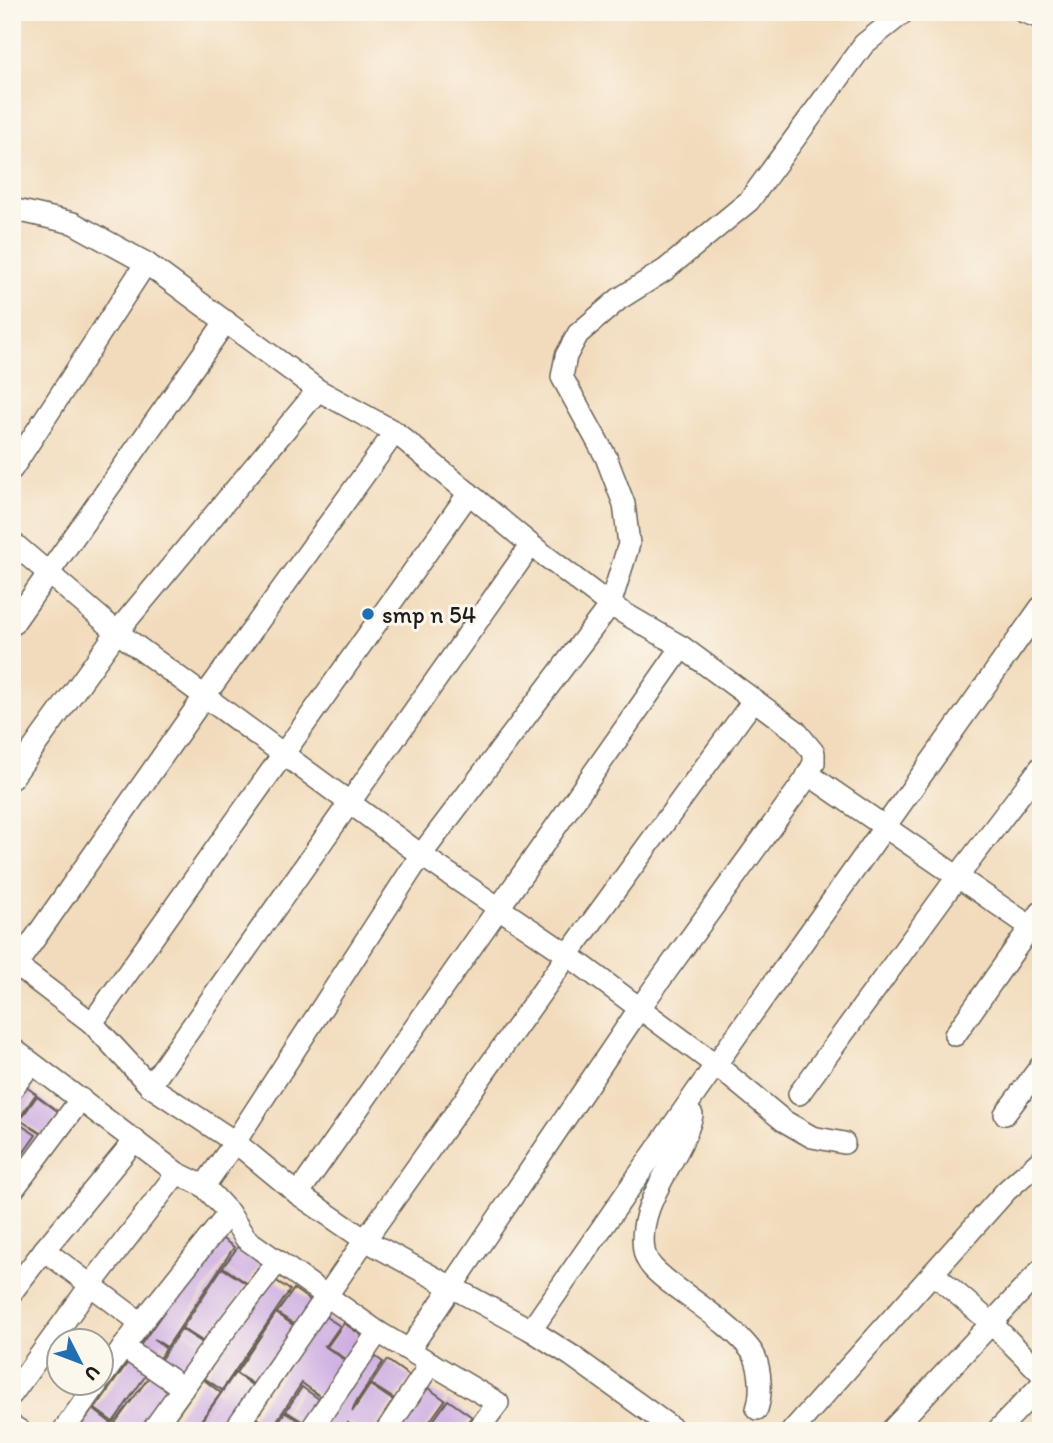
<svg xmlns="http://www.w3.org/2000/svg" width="1053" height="1443" viewBox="0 0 1053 1443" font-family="Itim,sans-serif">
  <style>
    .building { fill: #cdade2 }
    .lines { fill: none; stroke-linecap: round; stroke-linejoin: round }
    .minor-casing { stroke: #675f54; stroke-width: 24 }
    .minor { stroke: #fff; stroke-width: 21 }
    .poi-dot { fill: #1f6fb2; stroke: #fbf7ec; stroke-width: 2.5 }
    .labels { text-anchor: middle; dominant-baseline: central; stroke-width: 6; stroke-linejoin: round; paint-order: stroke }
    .poi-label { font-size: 24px; fill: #1c1c1c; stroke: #fbf7ec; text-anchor: start }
  </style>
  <rect width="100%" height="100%" fill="#fbf7ec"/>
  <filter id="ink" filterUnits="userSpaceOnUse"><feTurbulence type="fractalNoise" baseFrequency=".0143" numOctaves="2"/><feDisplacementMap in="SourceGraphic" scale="14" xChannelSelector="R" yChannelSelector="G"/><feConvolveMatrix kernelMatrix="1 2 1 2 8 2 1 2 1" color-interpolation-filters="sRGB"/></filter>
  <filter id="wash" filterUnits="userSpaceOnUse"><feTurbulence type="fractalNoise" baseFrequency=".00686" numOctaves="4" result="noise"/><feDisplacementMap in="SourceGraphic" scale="28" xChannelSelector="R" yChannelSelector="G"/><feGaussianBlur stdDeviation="1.57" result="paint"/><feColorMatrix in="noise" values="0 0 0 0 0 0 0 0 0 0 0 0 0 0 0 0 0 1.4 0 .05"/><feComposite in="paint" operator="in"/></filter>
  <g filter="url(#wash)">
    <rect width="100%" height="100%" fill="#f2dbbc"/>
    <g id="blocks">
      <g class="building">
        <polygon points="19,1082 36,1094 19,1119 12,1114 12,1091"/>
        <polygon points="37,1096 60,1113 45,1136 20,1120"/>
        <polygon points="12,1119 36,1135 12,1169"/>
        <polygon points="217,1235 234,1247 167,1347 154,1339 166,1349 153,1366 135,1353"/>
        <polygon points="240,1244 263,1260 248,1284 223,1267"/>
        <polygon points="222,1268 247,1284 207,1344 182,1328"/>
        <polygon points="272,1278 290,1290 222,1390 204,1378"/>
        <polygon points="294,1289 317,1305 302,1329 277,1313"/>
        <polygon points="276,1313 300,1330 261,1389 236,1373"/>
        <polygon points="323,1315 340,1326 326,1346 323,1345 351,1364 325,1400 302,1383 272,1428 253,1416"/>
        <polygon points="344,1323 368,1340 353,1363 327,1347"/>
        <polygon points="181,1329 206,1345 180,1381 157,1365"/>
        <polygon points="366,1350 383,1362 355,1404 352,1412 370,1385 394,1401 373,1431 360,1431 348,1423 344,1431 318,1431"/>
        <polygon points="133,1355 151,1368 113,1422 95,1409"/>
        <polygon points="387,1360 411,1377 396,1400 371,1384"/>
        <polygon points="152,1373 176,1389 147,1431 127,1431 115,1423"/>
        <polygon points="235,1373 259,1390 231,1431 195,1431"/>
        <polygon points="203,1379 221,1393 193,1431 166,1431"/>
        <polygon points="302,1387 326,1404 311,1427 286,1411"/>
        <polygon points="428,1388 445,1400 423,1431 397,1431"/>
        <polygon points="448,1400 472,1417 462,1431 442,1431 431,1424"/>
        <polygon points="93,1409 111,1423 105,1431 77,1431"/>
        <polygon points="285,1412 309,1428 307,1431 272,1431"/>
        <polygon points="253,1417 270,1431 242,1431"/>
      </g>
    </g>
  </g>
  <g filter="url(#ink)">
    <use href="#blocks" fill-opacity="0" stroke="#675f54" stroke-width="2"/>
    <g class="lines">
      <defs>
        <g id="minor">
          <polyline points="1024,12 1041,18"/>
          <polyline points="12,209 73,223 146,263 318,390 395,432 531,545 610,605 682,647 796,731 814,753 814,763 805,780 639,1009 409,1350"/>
          <polyline points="12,469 146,263"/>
          <polyline points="12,542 117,632 421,855 568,955 716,1065 784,1121 812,1137 844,1143"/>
          <polyline points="12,625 226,321"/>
          <polyline points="808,774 1041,934"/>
          <polyline points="12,778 117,632 318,390"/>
          <polyline points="12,962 92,1023 150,1086 235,1142 298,1194 365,1240 531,1330"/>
          <polyline points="12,971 204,697 395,432"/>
          <polyline points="92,1023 469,493"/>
          <polyline points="955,1035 1041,912"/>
          <polyline points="12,1048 177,1173 204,1186 229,1213 246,1239 378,1332 498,1403 477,1431"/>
          <polyline points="150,1086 531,545"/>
          <polyline points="12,1089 31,1064"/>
          <polyline points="799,1094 958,876 1041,767"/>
          <polyline points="1005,1114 1041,1066"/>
          <path d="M692,1115C682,1158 636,1203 644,1250C646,1265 659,1274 670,1283C691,1299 744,1334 755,1357C761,1372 762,1394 757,1409"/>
          <polyline points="204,1186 235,1142 421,855 610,605 629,544 624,504 606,457 562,377 566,356 578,334 619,299 665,270 749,201 864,44 904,12"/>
          <polyline points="12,1191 81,1099"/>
          <polyline points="298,1194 682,647"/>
          <polyline points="44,1250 141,1323"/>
          <polyline points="933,1273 991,1323 1041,1373"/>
          <polyline points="12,1292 44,1250 135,1140"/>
          <polyline points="123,1347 183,1388"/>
          <polyline points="102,1377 141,1323 229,1213"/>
          <polyline points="12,1394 90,1286 177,1173"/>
          <polyline points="12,1426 20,1431"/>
          <polyline points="63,1431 97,1384"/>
          <polyline points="152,1431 216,1342 278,1261"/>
          <polyline points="234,1431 365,1240 568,955 753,701"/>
          <polyline points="310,1431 378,1332"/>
          <polyline points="386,1431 431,1363"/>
          <polyline points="676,1431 572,1356 531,1330 697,1091 1041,607"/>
          <polyline points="792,1431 1006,1191 1041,1160"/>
          <polyline points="891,1431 1041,1270"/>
          <polyline points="997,1431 1041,1385"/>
        </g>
      </defs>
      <use href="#minor" class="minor-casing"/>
      <use href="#minor" class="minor"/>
    </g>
  </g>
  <circle class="poi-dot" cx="368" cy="614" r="7"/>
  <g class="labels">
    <g class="poi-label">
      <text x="382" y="614">smp n 54</text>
    </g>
  </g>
  <rect width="1053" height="1443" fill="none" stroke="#fbf7ec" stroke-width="42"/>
  <g transform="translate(80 1362) rotate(132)"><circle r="33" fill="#fbf7ec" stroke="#a29f99" stroke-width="2"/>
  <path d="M0-5L12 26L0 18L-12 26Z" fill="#1f6fb2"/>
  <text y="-10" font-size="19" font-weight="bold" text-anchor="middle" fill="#1c1c1c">U</text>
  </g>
</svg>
